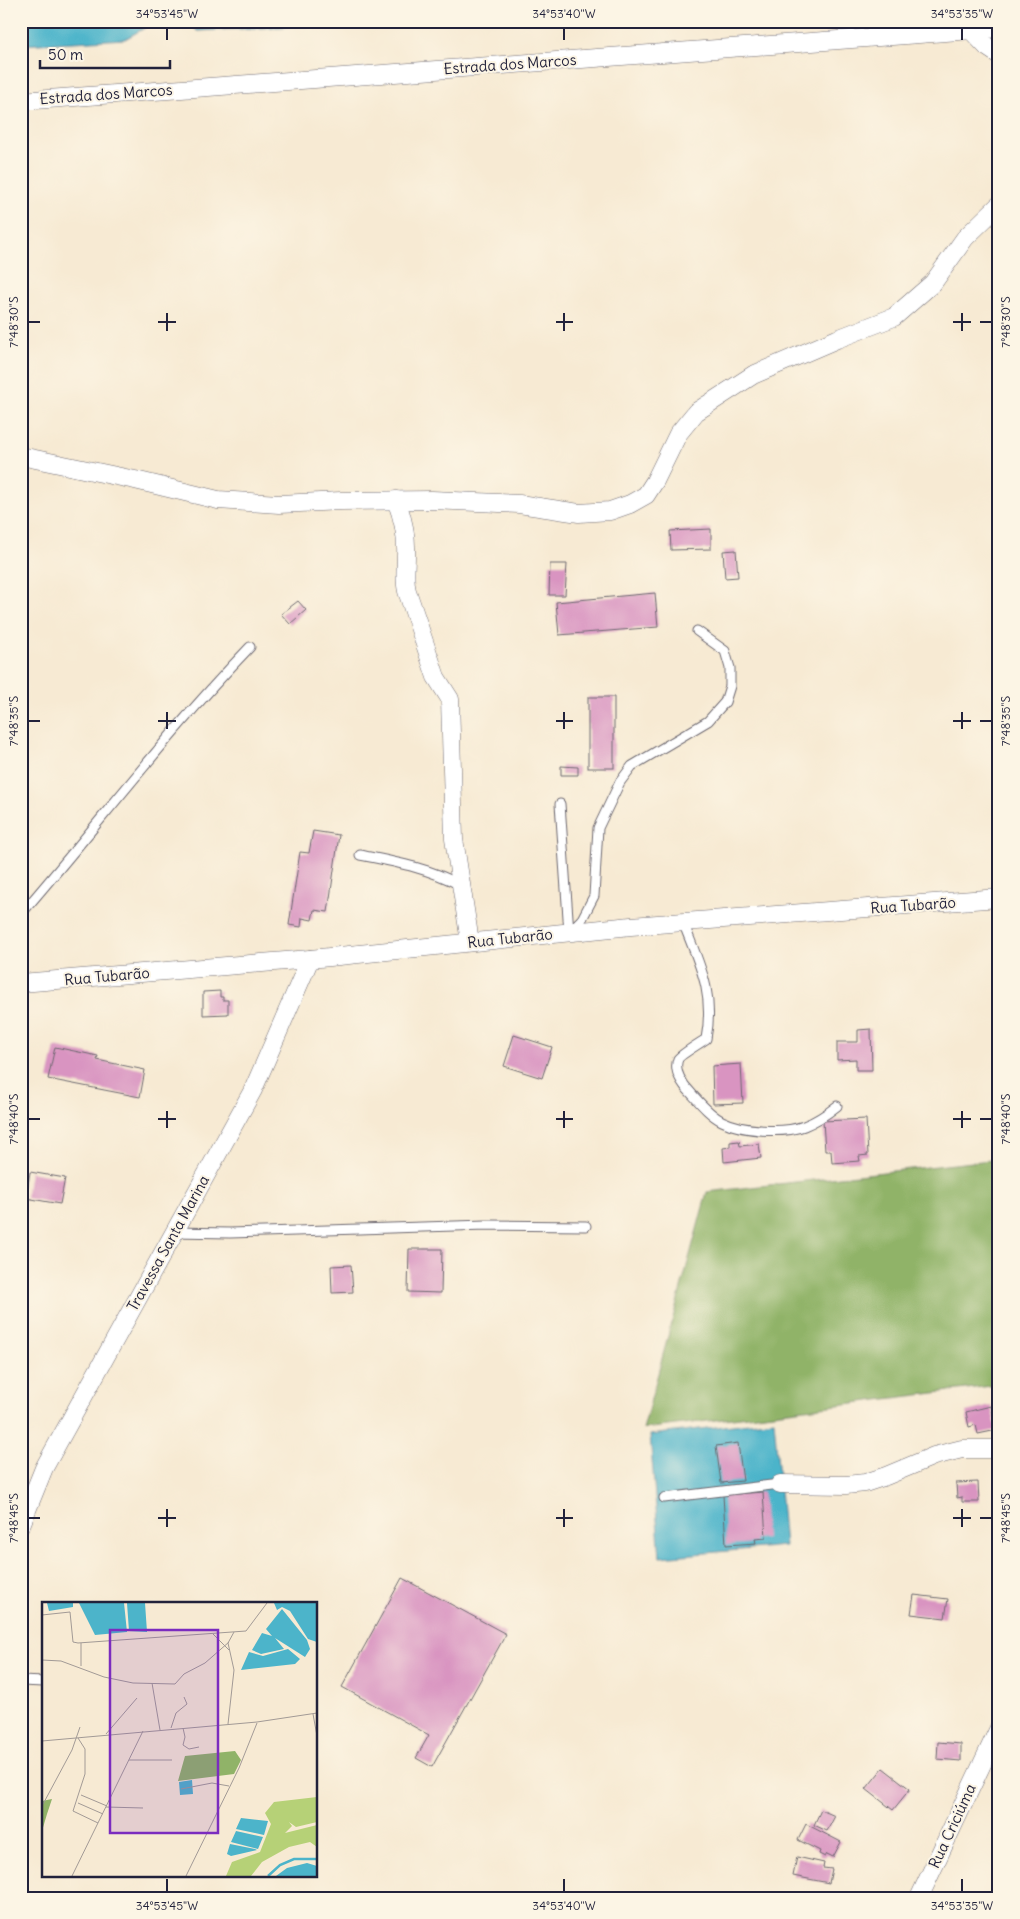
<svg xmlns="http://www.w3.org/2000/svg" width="1020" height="1919" viewBox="0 0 1020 1919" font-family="Delius,sans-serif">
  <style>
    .forest { fill: #90b368; stroke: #596a52 }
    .water { fill: #4cb4ca; stroke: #376b82 }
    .building { fill: #d994c1 }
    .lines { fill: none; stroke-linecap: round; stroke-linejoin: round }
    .lane-casing { stroke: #6d6870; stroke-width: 11 }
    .street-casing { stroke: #6d6870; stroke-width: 19 }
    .lane { stroke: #fff; stroke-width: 9 }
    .street { stroke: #fff; stroke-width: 18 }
    .ticks { fill: none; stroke: #22223b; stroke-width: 2 }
    .labels { text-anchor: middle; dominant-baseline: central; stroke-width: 4; stroke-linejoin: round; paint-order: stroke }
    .street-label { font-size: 15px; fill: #22223b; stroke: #fcf5e5 }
    .inset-river { fill: none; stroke: #4cb4ca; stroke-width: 2.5 }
    .inset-road { fill: none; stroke: #a29a96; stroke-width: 1 }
    .view { fill: #7b2cbf; fill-opacity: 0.15; stroke: #7b2cbf; stroke-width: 2.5 }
    .inset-edge { fill: none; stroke: #22223b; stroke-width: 2.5 }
    .neatline { fill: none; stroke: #22223b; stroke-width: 2 }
    .ticks-label { font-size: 12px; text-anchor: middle; fill: #22223b }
  </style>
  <rect width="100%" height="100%" fill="#fcf5e5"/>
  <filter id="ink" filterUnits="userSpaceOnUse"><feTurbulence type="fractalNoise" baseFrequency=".02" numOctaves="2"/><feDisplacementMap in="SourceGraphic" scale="10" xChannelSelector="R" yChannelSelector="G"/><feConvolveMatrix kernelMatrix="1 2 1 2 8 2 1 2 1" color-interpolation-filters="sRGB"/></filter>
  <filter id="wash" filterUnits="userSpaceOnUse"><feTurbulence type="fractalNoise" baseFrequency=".0096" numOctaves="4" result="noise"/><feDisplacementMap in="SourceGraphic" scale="20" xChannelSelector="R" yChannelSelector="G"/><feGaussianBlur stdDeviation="1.12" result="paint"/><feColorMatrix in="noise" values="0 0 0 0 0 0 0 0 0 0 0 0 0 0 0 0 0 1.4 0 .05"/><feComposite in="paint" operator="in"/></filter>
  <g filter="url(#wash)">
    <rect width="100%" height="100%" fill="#f7ead3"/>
    <polygon class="forest" points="999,1159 999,1385 643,1429 707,1192"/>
    <g class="water">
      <polygon points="21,21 157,21 125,39 21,45"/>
      <polygon points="187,21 345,21 343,24 197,31"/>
      <polygon points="774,1420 785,1546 660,1557 650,1435"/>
    </g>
    <g id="blocks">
      <g class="building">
        <polygon points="711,529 711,549 671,550 670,531"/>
        <polygon points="736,550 738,577 725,578 723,551"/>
        <polygon points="550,564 567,564 565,595 549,595"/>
        <polygon points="655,593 658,627 559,635 556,602"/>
        <polygon points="298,601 306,610 290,624 281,614"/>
        <rect x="588" y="697" width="26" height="71"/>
        <polygon points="561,766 578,767 578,775 561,775"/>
        <polygon points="313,831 339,835 328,912 314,910 312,920 302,918 301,927 289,925 300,852 309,853"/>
        <polygon points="220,991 220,997 223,997 223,1000 228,1000 228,1014 203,1015 203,992"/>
        <polygon points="871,1029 872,1070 856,1070 856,1059 837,1060 837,1042 858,1042 858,1030"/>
        <polygon points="514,1035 552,1047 542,1078 504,1066"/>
        <polygon points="55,1047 98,1056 97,1060 145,1070 140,1097 48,1079"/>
        <polygon points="741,1064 743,1103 713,1104 712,1066"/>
        <polygon points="866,1119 868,1155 859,1156 860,1161 832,1163 831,1151 825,1151 823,1121"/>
        <polygon points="739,1141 740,1146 759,1144 761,1158 724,1162 723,1148 730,1147 730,1142"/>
        <polygon points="30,1172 65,1178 60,1204 26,1198"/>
        <polygon points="409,1249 442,1249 441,1293 408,1292"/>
        <polygon points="351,1265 353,1292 332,1293 331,1266"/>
        <polygon points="991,1406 997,1430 978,1434 976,1425 969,1427 966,1412"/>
        <polygon points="738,1443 743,1481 721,1483 716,1446"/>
        <polygon points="978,1482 979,1502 962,1502 962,1497 957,1498 956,1483"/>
        <polygon points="763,1492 766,1538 755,1539 756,1543 726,1545 723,1495"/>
        <polygon points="402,1578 506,1634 432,1767 416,1758 429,1735 342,1687"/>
        <polygon points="914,1595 948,1599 945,1618 911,1614"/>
        <polygon points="938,1742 961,1744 961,1761 937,1759"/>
        <polygon points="883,1768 910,1789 893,1810 866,1789"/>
        <polygon points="821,1810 835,1816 827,1831 814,1825"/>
        <polygon points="806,1824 841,1842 833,1857 827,1854 825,1857 819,1854 820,1851 798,1840"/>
        <polygon points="797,1857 824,1863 823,1868 832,1869 829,1883 793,1876"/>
      </g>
    </g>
  </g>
  <g filter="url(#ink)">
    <use href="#blocks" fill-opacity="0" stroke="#6d6870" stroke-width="1"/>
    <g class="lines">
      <defs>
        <g id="lane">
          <polyline points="560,804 569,932"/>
          <path d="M360,855C395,862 429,868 460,885"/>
          <path d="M21,914C98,825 169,731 250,647"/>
          <path d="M683,922C699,964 715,992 706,1039C700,1043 680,1055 678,1059C673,1071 683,1085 691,1093C700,1103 710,1115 722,1121C742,1131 783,1134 804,1126C817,1121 827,1114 837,1106"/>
          <polyline points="571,930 582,919 594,896 598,828 620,782 632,766 708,721 725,702 730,686 730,668 725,651 697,631"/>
          <polyline points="174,1232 230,1233 486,1225 586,1226"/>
          <polyline points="664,1498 780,1484"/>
          <polyline points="21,1681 44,1682"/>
        </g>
        <g id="street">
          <polyline points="971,30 987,47 999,55"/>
          <polyline points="21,101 999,28"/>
          <polyline points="21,456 135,480 218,500 279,504 341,501 432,500 519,504 579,513 610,511 630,504 646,495 655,481 678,434 696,412 753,375 837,339 894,317 933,283 965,238 999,205"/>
          <path d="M396,500C403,518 407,536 406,555C406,568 404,579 407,591L436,677L450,699L454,839L470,942"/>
          <polyline points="21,983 310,959 631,926 999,898"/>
          <polyline points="780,1484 846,1485 865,1483 886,1476 934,1456 962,1449 999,1449"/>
          <polyline points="21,1525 44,1468 253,1090 310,959"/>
          <polyline points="919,1898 999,1728"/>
        </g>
      </defs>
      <use href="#lane" class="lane-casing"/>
      <use href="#street" class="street-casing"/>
      <use href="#lane" class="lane"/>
      <use href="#street" class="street"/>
    </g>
  </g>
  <path class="ticks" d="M167,28V40M564,28V40M962,28V40M167,313V331M564,313V331M962,313V331M28,322H40M158,322H176M556,322H573M953,322H971M980,322H992M167,712V729M564,712V729M962,712V729M28,721H40M158,721H176M556,721H573M953,721H971M980,721H992M167,1111V1128M564,1111V1128M962,1111V1128M28,1119H40M158,1119H176M556,1119H573M953,1119H971M980,1119H992M167,1509V1527M564,1509V1527M962,1509V1527M28,1518H40M158,1518H176M556,1518H573M953,1518H971M980,1518H992M167,1879V1892M564,1879V1892M962,1879V1892"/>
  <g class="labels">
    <g class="street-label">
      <text transform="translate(510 64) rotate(-4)">Estrada dos Marcos</text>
      <text transform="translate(106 94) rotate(-4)">Estrada dos Marcos</text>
      <text transform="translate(913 905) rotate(-4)">Rua Tubarão</text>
      <text transform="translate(510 938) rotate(-6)">Rua Tubarão</text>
      <text transform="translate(107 976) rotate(-5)">Rua Tubarão</text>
      <text transform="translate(168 1243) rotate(-61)">Travessa Santa Marina</text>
      <text transform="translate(952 1826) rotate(-65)">Rua Criciúma</text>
    </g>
  </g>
  <g transform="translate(42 1602)">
    <rect width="275" height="275" fill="#f7ead3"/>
    <path d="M275,195V220L254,225L247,220L250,224L243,231L275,223V245L268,240L247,245L220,260L209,274H184L190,260L218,250L229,222L223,211L232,200Z" fill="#b6d177"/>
    <path d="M193,149L199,158L192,172L136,179L143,154ZM10,197L5,212L0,229V199Z" fill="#90b368"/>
    <path d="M5,1H31V5L7,9ZM37,1H82L85,30L53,33ZM85,1H103L105,30L87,29ZM232,1H275V40L266,37L248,9L240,5L235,8ZM240,7L265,38L268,47L263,55L233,36L242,47L219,52L210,48L220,31L230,34L224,27ZM246,47L258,57L253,62L199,68L207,50L221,54ZM150,178L151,192L138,193L137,180ZM199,216L226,219L222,233L194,227ZM194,229L221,235L216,247L189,240ZM188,242L213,247L215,248L189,254L185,252ZM265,261L275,264V274H234L245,266Z" fill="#4cb4ca"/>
    <path class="inset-river" d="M226,274L238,263L252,257H275"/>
    <path class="inset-road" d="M0,13L28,10L31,40L36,41L204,29L225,1M171,32L187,48M0,58L19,59L62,75L91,81L133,82L142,72L163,61L187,40M39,64V41M110,81L118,128M271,112L275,134M186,122L192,68L186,41L192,30M129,126L134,111L145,102L142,95M141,126L143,135L141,143L147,147L157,145M64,132L95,96M36,136L43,147V172L31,209L56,221M0,139L215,120L275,111M87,158H130M139,187L170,181L187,184M39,193L65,204M36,201L61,212M0,204L30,148L38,125M64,205L101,206M30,274L101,129M144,274L197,166L215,121"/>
    <path class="view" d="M68,28H176V231H68Z"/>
    <rect width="275" height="275" class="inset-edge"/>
  </g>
  <rect width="1020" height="1919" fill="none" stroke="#fcf5e5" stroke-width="55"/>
  <path d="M40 60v8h130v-8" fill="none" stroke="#22223b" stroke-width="2.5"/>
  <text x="48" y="60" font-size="15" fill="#22223b" stroke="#fcf5e5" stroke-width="4" paint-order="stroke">50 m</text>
  <rect x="28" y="28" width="964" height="1864" class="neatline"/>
  <g class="ticks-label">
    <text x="167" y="18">34°53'45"W</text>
    <text x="564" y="18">34°53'40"W</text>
    <text x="962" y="18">34°53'35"W</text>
    <text transform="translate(14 322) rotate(-90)" y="4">7°48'30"S</text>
    <text transform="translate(1006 322) rotate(-90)" y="4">7°48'30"S</text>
    <text transform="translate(14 721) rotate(-90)" y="4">7°48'35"S</text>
    <text transform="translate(1006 721) rotate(-90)" y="4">7°48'35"S</text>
    <text transform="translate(14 1119) rotate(-90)" y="4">7°48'40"S</text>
    <text transform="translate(1006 1119) rotate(-90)" y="4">7°48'40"S</text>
    <text transform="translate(14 1518) rotate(-90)" y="4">7°48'45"S</text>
    <text transform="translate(1006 1518) rotate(-90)" y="4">7°48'45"S</text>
    <text x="167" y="1910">34°53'45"W</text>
    <text x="564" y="1910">34°53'40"W</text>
    <text x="962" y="1910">34°53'35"W</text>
  </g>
</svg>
